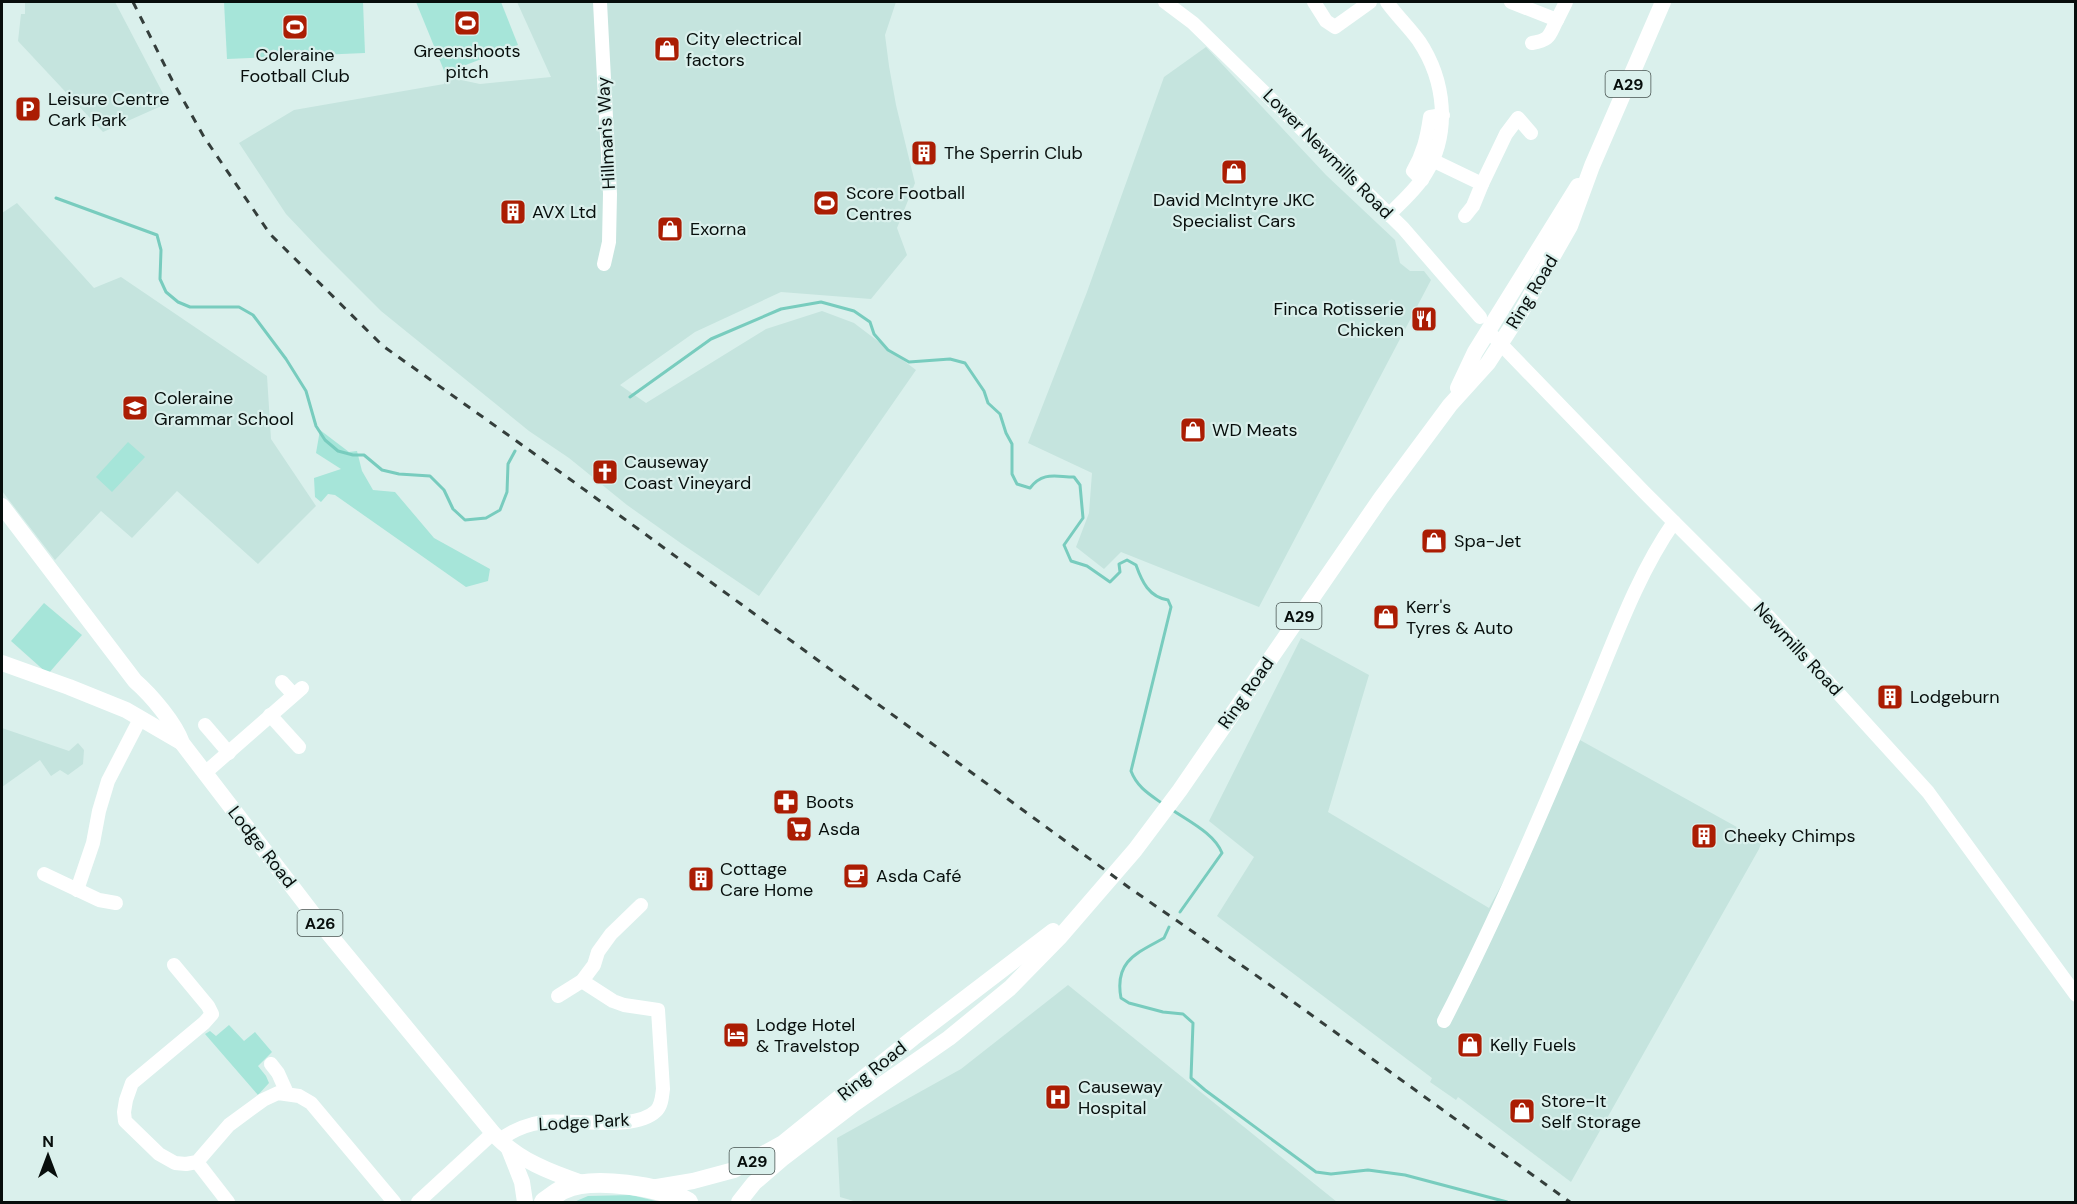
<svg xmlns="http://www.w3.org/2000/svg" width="2077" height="1204" viewBox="0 0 2077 1204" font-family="'DM Sans',sans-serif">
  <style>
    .built { fill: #c5e4de }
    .green { fill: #a6e5d9 }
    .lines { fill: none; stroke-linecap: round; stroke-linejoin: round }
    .stream { stroke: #78ccbe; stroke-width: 3 }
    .minor { stroke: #fff; stroke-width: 14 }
    .major { stroke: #fff; stroke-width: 16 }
    .highway { stroke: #fff; stroke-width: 20 }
    .rail { stroke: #343e3b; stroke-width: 3; stroke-dasharray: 8 8; stroke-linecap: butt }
    .labels { text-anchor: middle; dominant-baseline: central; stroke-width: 4.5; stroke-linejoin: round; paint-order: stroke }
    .shield { fill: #daf0ec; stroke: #46524f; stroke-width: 1.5 }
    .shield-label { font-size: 16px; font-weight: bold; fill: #070e0c }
    .poi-label { font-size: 18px; fill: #070e0c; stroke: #daf0ec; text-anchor: start }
    .street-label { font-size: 18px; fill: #070e0c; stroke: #daf0ec }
  </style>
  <rect width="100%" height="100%" fill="#daf0ec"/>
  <g class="built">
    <polygon points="25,2 115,2 168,103 103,132 18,41 21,14 25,14"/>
    <polygon points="517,2 896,2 885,35 889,66 896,105 915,183 897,228 907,255 871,299 781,292 695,332 620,385 646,403 766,329 822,311 854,323 916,370 759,596 682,544 627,505 569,458 529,431 381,311 322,252 286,214 239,143 294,110 444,84 447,77 480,84 551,77"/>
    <polygon points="1206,47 1326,175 1395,240 1400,263 1410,271 1424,271 1431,280 1259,607 1121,552 1104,569 1076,547 1089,513 1092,473 1028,443 1087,292 1164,77"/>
    <polygon points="17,203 94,288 121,277 267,376 271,439 316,506 258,564 177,491 132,538 101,511 55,560 2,491 2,213"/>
    <polygon points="1301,638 1369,675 1328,812 1489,908 1580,740 1762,841 1759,849 1571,1182 1458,1097 1456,1100 1430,1082 1432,1078 1217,916 1254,857 1209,821"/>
    <polygon points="2,728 69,751 78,743 84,750 83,764 68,775 60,770 51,776 40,760 2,787"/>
    <polygon points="1068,985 1337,1202 857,1202 840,1197 837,1138 961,1069"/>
  </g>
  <g class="green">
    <polygon points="224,2 363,2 365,53 227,59"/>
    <polygon points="416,2 501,2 518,45 445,73"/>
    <polygon points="320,430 349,452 357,451 362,471 373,490 395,492 434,538 490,569 488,581 466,587 335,495 328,494 321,502 315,497 314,478 341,469 316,453"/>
    <polygon points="128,442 145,457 112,492 96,477"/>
    <polygon points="44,603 82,635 48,674 11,641"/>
    <polygon points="229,1025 244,1041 255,1032 272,1052 258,1066 266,1076 269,1083 258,1095 205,1034 210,1031 216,1036"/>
    <polygon points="631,1195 660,1202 574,1202 588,1196"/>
  </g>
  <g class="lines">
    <g class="stream">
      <polyline points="56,198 157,235 161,250 160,279 166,292 178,302 190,307 239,307 253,315 286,359 306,391 316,426 325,440 338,451 353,455 364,455 382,470 399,474 430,476 444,490 453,509 465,520 486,518 500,510 507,492 508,464 515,451"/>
      <path d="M630,397L711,339L781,309L821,302L854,311L870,322L874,334L888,350L909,362L950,359L965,363L984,391L988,403L1000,414L1006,433L1012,444V474L1017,484L1030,488C1043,471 1056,477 1074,477L1080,485L1083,518L1064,545L1071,561L1087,566L1110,582L1120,572L1119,564L1127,560L1136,565C1142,582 1149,597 1168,600L1171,607L1131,771C1137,787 1149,794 1163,804"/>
      <path d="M1171,809C1188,821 1214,833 1222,853L1180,912"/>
      <path d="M1169,927L1164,938C1137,953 1114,961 1121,998L1129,1003L1163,1012L1183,1014L1193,1023L1191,1078L1205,1090L1316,1172L1331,1174L1368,1170L1405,1175L1507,1202"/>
    </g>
    <g class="minor">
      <polyline points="600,2 610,194 609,242 604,264"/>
      <polyline points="1165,2 1193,23 1403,228 1480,317"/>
      <polyline points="1314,2 1326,21 1335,27 1370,2"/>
      <path d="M1387,2C1396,15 1409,27 1419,41C1445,80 1451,132 1426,173C1417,189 1401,202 1389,215"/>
      <polyline points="1511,2 1557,20 1566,2"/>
      <path d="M1532,43C1551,40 1549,35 1557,20"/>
      <polyline points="1432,160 1482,184 1506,134 1518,118 1531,133"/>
      <path d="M1422,180L1413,171C1423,154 1427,138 1430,117L1443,115"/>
      <polyline points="1465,216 1473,206 1482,184"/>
      <polyline points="1494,337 1644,492 1769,617 1928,792 2076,995"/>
      <polyline points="282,682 293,694"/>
      <polyline points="270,715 299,747"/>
      <polyline points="205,725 229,753"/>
      <polyline points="206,772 302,688"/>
      <polyline points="44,874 99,900 116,903"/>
      <polyline points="77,890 93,843 99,811 108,781 140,719"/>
      <polyline points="174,965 208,1006 212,1014 204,1023 132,1083 126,1100 124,1112 125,1121 159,1154 175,1163 186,1164 197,1162 229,1125 263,1100 278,1093 299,1096 311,1103 394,1202"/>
      <polyline points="558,996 582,981 594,965 598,952 611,934 641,905"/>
      <path d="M1444,1021C1496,920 1541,815 1585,710C1612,647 1635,578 1674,522"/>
      <polyline points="271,1064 278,1073 287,1093"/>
      <path d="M500,1140C509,1133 521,1127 533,1124C564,1115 632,1134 656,1111C662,1105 662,1096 663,1089L658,1010L624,1005L613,1001L582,981"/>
      <polyline points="197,1162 228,1202"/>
      <polyline points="418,1202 493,1133"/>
    </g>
    <g class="major">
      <polyline points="1458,388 1475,352 1578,186"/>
      <path d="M2,506L135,681C151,695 175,723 182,743L320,923L493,1133C517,1160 552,1173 585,1184"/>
      <polyline points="2,663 69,687 126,710 181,742"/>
      <polyline points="509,1149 522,1182 525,1202"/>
      <polyline points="651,1188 693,1181 734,1170 783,1143 913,1038 1053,931"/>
      <polyline points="739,1202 754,1183 782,1159 854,1104 949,1038 1010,988 1059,938 1135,850 1180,790 1381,498 1450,405 1488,363 1521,312 1570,226 1592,166 1663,2"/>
    </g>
    <path class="highway" d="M544,1202C550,1198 557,1192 564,1189C593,1176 661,1186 688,1202"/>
    <polyline class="rail" points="133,2 172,80 204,137 270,234 383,346 567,477 1131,889 1270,985 1570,1202"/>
  </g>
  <defs>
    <symbol id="stadium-square" viewBox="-11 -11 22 22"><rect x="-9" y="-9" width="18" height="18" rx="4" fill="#ab1d03" stroke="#daf0ec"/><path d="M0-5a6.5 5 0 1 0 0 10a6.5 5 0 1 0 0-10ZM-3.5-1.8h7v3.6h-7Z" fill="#fff"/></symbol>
    <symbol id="shop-square" viewBox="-11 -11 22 22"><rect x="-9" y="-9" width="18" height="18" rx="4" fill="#ab1d03" stroke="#daf0ec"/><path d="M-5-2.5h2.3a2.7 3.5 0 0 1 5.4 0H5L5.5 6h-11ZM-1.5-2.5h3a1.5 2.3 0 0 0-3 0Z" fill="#fff"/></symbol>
    <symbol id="parking-square" viewBox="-11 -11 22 22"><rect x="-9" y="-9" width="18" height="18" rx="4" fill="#ab1d03" stroke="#daf0ec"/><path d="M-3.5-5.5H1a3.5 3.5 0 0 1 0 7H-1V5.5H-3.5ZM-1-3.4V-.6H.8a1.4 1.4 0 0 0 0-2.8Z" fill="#fff"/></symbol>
    <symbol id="building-square" viewBox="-11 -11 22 22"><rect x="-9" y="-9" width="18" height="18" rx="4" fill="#ab1d03" stroke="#daf0ec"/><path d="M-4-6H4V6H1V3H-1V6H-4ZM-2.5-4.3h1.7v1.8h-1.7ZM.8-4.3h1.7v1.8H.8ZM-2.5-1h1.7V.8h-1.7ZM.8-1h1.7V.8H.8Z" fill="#fff"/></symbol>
    <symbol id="restaurant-square" viewBox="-11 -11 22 22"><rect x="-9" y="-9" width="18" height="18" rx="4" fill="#ab1d03" stroke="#daf0ec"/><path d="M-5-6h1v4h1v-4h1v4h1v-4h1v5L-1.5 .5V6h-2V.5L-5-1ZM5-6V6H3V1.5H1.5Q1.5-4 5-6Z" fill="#fff"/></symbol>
    <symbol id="school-square" viewBox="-11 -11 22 22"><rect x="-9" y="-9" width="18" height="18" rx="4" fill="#ab1d03" stroke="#daf0ec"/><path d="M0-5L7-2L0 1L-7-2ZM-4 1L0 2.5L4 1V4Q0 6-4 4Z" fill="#fff"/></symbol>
    <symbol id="church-square" viewBox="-11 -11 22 22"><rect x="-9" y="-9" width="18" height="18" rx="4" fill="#ab1d03" stroke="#daf0ec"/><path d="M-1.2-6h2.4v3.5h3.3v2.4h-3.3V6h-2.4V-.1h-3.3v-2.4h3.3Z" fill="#fff"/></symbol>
    <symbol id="pharmacy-square" viewBox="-11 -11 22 22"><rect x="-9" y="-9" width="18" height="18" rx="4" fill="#ab1d03" stroke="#daf0ec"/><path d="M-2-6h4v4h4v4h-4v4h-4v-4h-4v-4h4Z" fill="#fff"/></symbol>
    <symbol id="supermarket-square" viewBox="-11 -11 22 22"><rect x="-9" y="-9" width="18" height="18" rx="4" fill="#ab1d03" stroke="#daf0ec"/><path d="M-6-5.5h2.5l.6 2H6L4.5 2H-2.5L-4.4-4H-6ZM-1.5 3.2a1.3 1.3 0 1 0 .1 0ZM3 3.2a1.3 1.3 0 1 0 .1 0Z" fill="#fff"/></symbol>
    <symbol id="cafe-square" viewBox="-11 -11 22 22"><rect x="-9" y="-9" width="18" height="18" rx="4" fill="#ab1d03" stroke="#daf0ec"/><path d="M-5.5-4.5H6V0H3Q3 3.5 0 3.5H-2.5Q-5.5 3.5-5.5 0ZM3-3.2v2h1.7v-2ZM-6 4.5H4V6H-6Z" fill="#fff"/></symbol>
    <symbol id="hotel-square" viewBox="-11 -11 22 22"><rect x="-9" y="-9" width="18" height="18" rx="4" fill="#ab1d03" stroke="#daf0ec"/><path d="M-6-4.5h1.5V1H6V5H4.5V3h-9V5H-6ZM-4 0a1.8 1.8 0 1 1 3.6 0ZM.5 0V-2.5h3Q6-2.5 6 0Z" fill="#fff"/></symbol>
    <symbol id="hospital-square" viewBox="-11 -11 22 22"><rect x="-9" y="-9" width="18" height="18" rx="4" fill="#ab1d03" stroke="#daf0ec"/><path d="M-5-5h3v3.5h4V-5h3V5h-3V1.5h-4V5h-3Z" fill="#fff"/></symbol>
  </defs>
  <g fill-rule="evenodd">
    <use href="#stadium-square" x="452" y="8" width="30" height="30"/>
    <use href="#stadium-square" x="280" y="12" width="30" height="30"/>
    <use href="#shop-square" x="652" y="34" width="30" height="30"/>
    <use href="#parking-square" x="13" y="94" width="30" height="30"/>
    <use href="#building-square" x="909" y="138" width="30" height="30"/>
    <use href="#shop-square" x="1219" y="157" width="30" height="30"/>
    <use href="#stadium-square" x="811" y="188" width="30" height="30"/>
    <use href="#building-square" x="498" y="197" width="30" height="30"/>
    <use href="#shop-square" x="655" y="214" width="30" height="30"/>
    <use href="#restaurant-square" x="1409" y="304" width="30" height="30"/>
    <use href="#school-square" x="120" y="393" width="30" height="30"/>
    <use href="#shop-square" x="1178" y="415" width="30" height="30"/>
    <use href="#church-square" x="590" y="457" width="30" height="30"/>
    <use href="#shop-square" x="1419" y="526" width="30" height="30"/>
    <use href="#shop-square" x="1371" y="602" width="30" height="30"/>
    <use href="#building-square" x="1875" y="682" width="30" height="30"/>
    <use href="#pharmacy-square" x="771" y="787" width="30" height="30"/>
    <use href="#supermarket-square" x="784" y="814" width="30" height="30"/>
    <use href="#building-square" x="1689" y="821" width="30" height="30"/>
    <use href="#cafe-square" x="841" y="861" width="30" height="30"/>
    <use href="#building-square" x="686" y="864" width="30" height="30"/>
    <use href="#hotel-square" x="721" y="1020" width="30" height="30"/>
    <use href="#shop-square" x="1455" y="1030" width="30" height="30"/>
    <use href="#hospital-square" x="1043" y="1082" width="30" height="30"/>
    <use href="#shop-square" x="1507" y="1096" width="30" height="30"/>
  </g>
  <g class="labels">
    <g class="shield">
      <rect x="1605.5" y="71" width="45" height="26" rx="4.5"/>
      <rect x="1276.5" y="603" width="45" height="26" rx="4.5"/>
      <rect x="297.5" y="910" width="45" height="26" rx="4.5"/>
      <rect x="729.5" y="1148" width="45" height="26" rx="4.5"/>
    </g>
    <g class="shield-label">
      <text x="1628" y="84">A29</text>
      <text x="1299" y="616">A29</text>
      <text x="320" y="923">A26</text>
      <text x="752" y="1161">A29</text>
    </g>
    <g class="poi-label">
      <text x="686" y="39">City electrical<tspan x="686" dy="21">factors</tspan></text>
      <text x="467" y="51" text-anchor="middle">Greenshoots<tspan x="467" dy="21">pitch</tspan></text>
      <text x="295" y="55" text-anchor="middle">Coleraine<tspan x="295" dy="21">Football Club</tspan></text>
      <text x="48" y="99">Leisure Centre<tspan x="48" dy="21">Cark Park</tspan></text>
      <text x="944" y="153">The Sperrin Club</text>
      <text x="846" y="193">Score Football<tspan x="846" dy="21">Centres</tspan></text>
      <text x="1234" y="200" text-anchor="middle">David McIntyre JKC<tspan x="1234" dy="21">Specialist Cars</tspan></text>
      <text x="532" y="212">AVX Ltd</text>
      <text x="690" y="229">Exorna</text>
      <text x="1404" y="309" text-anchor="end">Finca Rotisserie<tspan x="1404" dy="21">Chicken</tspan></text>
      <text x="154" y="398">Coleraine<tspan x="154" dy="21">Grammar School</tspan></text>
      <text x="1212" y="430">WD Meats</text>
      <text x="624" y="462">Causeway<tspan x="624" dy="21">Coast Vineyard</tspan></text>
      <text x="1454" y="541">Spa-Jet</text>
      <text x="1406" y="607">Kerr's<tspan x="1406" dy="21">Tyres &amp; Auto</tspan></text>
      <text x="1910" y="697">Lodgeburn</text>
      <text x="806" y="802">Boots</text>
      <text x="818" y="829">Asda</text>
      <text x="1724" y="836">Cheeky Chimps</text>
      <text x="720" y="869">Cottage<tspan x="720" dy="21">Care Home</tspan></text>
      <text x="876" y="876">Asda Café</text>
      <text x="756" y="1025">Lodge Hotel<tspan x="756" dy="21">&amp; Travelstop</tspan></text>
      <text x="1490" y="1045">Kelly Fuels</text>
      <text x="1078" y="1087">Causeway<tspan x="1078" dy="21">Hospital</tspan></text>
      <text x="1541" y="1101">Store-It<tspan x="1541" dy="21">Self Storage</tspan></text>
    </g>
    <g class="street-label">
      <text transform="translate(606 133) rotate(-93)">Hillman's Way</text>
      <text transform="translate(1328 154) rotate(45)">Lower Newmills Road</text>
      <text transform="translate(1532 292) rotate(-59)">Ring Road</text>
      <text transform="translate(1798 649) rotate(47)">Newmills Road</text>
      <text transform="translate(1246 693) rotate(-55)">Ring Road</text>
      <text transform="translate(262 847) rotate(52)">Lodge Road</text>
      <text transform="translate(872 1071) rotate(-39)">Ring Road</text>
      <text transform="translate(584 1122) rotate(-3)">Lodge Park</text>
    </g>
  </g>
  <rect width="2077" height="1204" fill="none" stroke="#070e0c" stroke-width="6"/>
  <g transform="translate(48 1156)" stroke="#daf0ec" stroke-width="4.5" paint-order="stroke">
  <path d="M0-4.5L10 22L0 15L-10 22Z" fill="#070e0c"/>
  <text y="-9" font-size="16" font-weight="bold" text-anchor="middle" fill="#070e0c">N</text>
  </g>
</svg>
